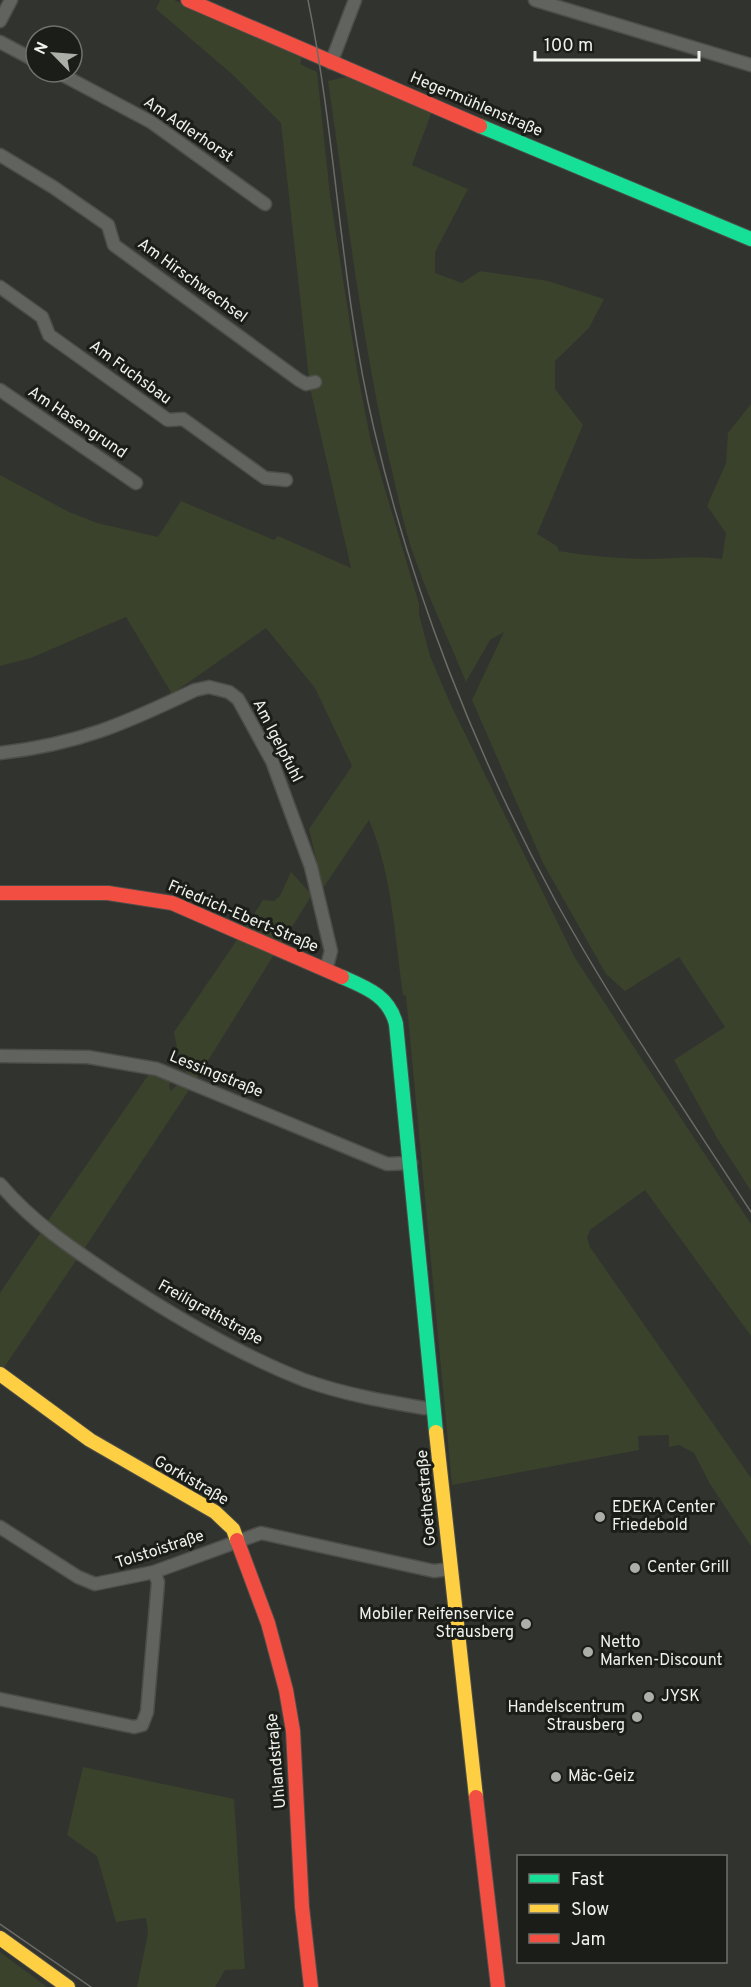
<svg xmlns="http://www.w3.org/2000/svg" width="751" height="1987" viewBox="0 0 751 1987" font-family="Overpass,sans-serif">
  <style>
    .green { fill: #3a422b }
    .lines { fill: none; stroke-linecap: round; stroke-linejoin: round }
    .street-casing { stroke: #4d4e49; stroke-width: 15 }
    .fast-casing { stroke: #4d4e49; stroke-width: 16 }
    .slow-casing { stroke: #4d4e49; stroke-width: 16 }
    .jam-casing { stroke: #4d4e49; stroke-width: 16 }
    .street { stroke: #61635e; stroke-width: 12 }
    .fast { stroke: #16e098; stroke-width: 14 }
    .slow { stroke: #ffcf43; stroke-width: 14 }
    .jam { stroke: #f24e42; stroke-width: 14 }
    .tram { stroke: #6b6c68; stroke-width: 1.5 }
    .poi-dot { fill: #acafa8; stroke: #1b1d18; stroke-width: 2 }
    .labels { text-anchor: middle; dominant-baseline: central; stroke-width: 6; stroke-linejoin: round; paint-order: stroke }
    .street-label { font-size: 16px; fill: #eff2ea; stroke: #1b1d18 }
    .poi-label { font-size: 16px; fill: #eff2ea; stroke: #1b1d18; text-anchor: start }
  </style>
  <rect width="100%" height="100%" fill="#31332e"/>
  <g class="green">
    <path d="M160,0H174L302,58L300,64L317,72L330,195L358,376L371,442L419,604V614L430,656L451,705L575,958L751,1224V1336L645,1190L590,1230L587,1238L590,1247L751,1478V1546L710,1484L694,1453L679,1445L669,1447V1435L638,1436L639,1450L452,1485L406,996L403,995C395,938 392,874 369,820L323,888L309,829L352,766L315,688L266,628L172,694L126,617L31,658L0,666V475L69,512L97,523L158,537L181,501L274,540L278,536L351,568L310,388L281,123L233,75L156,9Z"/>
    <path d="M346,77L432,111L412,165L468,189L435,252V273L462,283L480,271L548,281L604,299L589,328L555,361V389L583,425L537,534L557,546L559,551C587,556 615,558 643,559C670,559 696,555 722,559L726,533L707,506L726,463L728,433L751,404V1191L717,1138L674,1060L725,1027L679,957L625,991L606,974L543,863L472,700L504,632L490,640L466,682C448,637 426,594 411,547C401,516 395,482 387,450C360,328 346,205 328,81Z"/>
    <polygon points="291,872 312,895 282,943 245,928 263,900 274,901 280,896"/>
    <path d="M239,937L275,953L196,1080C178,1071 178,1050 174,1032Z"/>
    <polygon points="149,1074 172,1078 169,1086 171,1091 179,1083 191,1087 82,1252 45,1225"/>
    <polygon points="41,1232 77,1259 3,1369 0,1367 0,1293"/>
    <polygon points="83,1767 234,1799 245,1969 225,1970 215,1987 137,1987 148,1933 146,1918 116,1922 97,1856 67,1835"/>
    <polygon points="0,1952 47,1987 0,1987"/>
  </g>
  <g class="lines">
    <defs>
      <g id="street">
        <polyline points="535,0 751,65"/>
        <polyline points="0,21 11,0"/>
        <polyline points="0,42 36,61"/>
        <polyline points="331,63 355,0"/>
        <polyline points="57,72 151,122 265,204"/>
        <polyline points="0,155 53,187 108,225 114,245 299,380 306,384 315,382"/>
        <polyline points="0,287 42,317 49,335 168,420 183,419 265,478 286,480"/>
        <polyline points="0,390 136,483"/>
        <path d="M0,753C79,744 124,724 195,690L209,687L229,692L238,699L272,761L311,867L331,951L326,970"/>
        <polyline points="0,1056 88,1057 157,1069 387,1164 411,1163"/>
        <path d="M0,1184C33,1223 74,1250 116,1278C175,1317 238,1354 304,1380C343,1394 383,1401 424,1408H434"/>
        <polyline points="0,1527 78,1577 95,1584 154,1572 261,1533 434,1571 450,1569"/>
        <polyline points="0,1699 134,1727 142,1725 147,1712 158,1582 154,1572"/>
      </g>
      <g id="fast">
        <polyline points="480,126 751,239"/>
        <path d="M342,977C367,988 389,996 396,1024L436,1432"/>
      </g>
      <g id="slow">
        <polyline points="0,1374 90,1440 215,1512 233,1529 237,1540"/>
        <polyline points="436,1432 476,1797"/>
        <polyline points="0,1938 68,1987"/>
      </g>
      <g id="jam">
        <polyline points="188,0 480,126"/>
        <polyline points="0,893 108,893 172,903 342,977"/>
        <polyline points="237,1540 268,1623 286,1690 293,1731 302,1907 311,1987"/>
        <polyline points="476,1797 498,1987"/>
      </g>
    </defs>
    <use href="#street" class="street-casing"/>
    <use href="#fast" class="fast-casing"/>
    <use href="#slow" class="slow-casing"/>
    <use href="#jam" class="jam-casing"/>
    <use href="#street" class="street"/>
    <use href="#fast" class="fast"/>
    <use href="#slow" class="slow"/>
    <use href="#jam" class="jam"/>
    <g class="tram">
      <path d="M308,0C337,142 340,287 374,429C412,591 475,753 555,900C614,1007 684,1109 751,1212"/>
      <polyline points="0,1924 91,1987"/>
    </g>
  </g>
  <g class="poi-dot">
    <circle cx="600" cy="1517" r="6"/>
    <circle cx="635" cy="1568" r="6"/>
    <circle cx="526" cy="1624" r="6"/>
    <circle cx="588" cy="1652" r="6"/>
    <circle cx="649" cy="1697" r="6"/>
    <circle cx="637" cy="1717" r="6"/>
    <circle cx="556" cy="1777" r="6"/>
  </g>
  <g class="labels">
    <g class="street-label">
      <text transform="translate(476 105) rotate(23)">Hegermühlenstraße</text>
      <text transform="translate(188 130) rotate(34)">Am Adlerhorst</text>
      <text transform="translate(192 281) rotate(36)">Am Hirschwechsel</text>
      <text transform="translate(130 373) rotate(36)">Am Fuchsbau</text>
      <text transform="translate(77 423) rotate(34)">Am Hasengrund</text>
      <text transform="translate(277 741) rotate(63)">Am Igelpfuhl</text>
      <text transform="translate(243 917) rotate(23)">Friedrich-Ebert-Straße</text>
      <text transform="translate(216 1075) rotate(22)">Lessingstraße</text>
      <text transform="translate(210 1313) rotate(29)">Freiligrathstraße</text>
      <text transform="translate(191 1481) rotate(30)">Gorkistraße</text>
      <text transform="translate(427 1498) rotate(-95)">Goethestraße</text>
      <text transform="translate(160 1550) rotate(-18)">Tolstoistraße</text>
      <text transform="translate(277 1761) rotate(-95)">Uhlandstraße</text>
    </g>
    <g class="poi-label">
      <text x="612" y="1508">EDEKA Center<tspan x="612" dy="18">Friedebold</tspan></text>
      <text x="647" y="1568">Center Grill</text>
      <text x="514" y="1615" text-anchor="end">Mobiler Reifenservice<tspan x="514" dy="18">Strausberg</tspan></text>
      <text x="600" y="1643">Netto<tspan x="600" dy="18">Marken-Discount</tspan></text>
      <text x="661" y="1697">JYSK</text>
      <text x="625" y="1708" text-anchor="end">Handelscentrum<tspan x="625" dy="18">Strausberg</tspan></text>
      <text x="568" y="1777">Mäc-Geiz</text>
    </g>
  </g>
  <rect x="517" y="1855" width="210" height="108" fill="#1b1d18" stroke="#70726c" stroke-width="1.5"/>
  <rect x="529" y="1874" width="30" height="9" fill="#16e098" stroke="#70726c" stroke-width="1.5"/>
  <text x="571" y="1885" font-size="18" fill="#eff2ea">Fast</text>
  <rect x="529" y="1904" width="30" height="9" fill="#ffcf43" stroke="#70726c" stroke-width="1.5"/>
  <text x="571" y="1915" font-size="18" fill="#eff2ea">Slow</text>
  <rect x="529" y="1934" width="30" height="9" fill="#f24e42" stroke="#70726c" stroke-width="1.5"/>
  <text x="571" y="1945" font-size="18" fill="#eff2ea">Jam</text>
  <g transform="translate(54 54) rotate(295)"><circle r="28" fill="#1b1d18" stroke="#70726c" stroke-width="1.5"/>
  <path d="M0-4.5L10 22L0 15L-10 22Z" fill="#acafa8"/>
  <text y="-9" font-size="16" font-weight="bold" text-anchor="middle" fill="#eff2ea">N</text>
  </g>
  <path d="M535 51v9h164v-9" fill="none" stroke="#eff2ea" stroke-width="3"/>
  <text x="544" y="51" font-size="18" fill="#eff2ea" stroke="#1b1d18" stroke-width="4.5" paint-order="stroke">100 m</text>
</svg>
